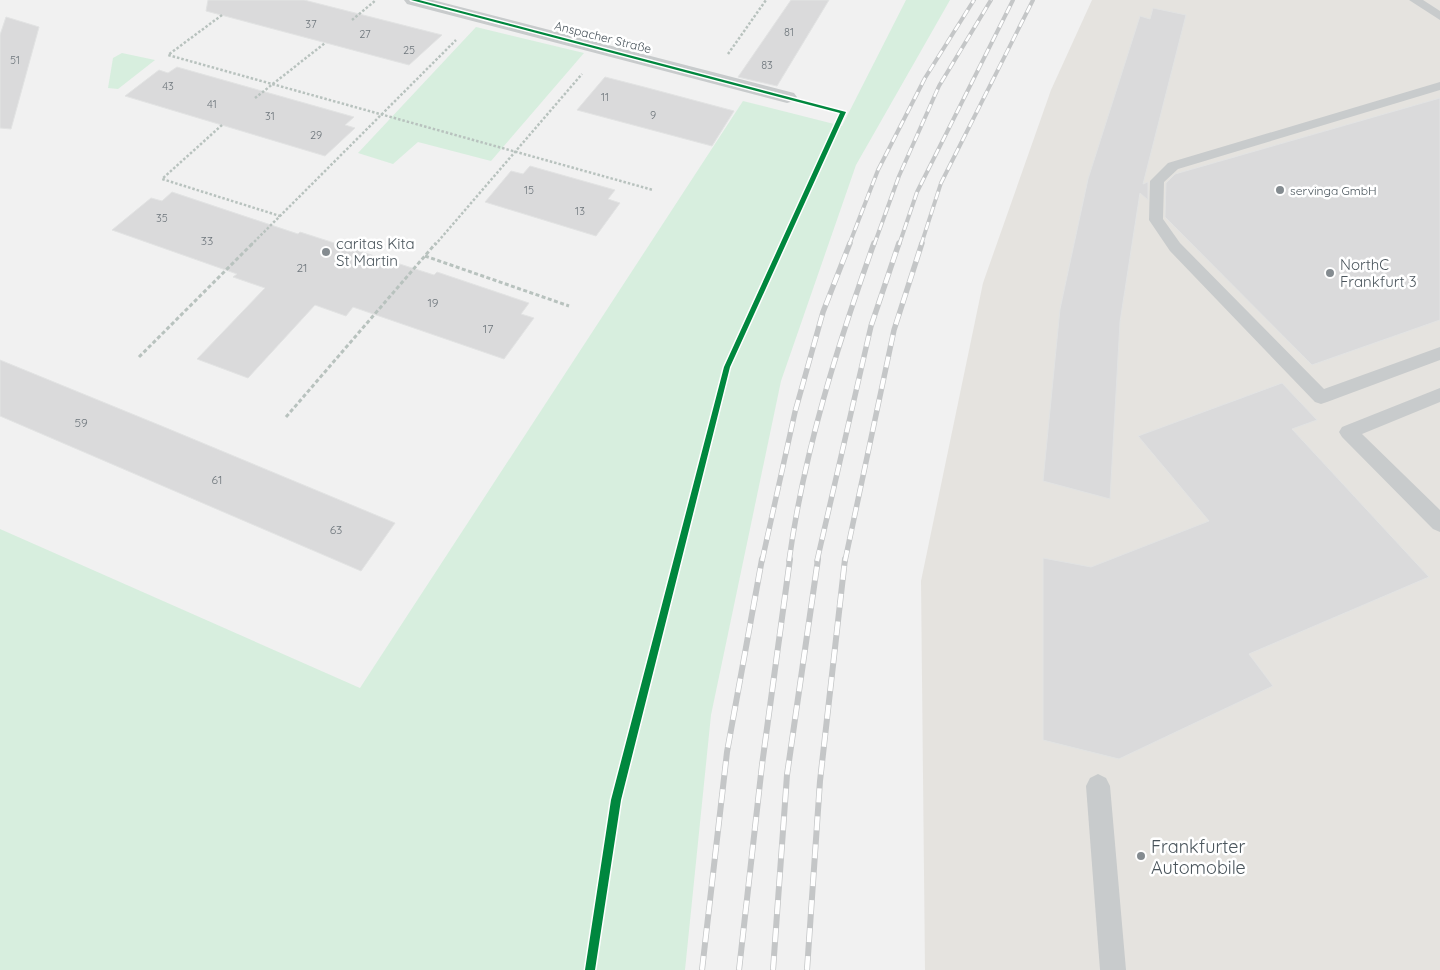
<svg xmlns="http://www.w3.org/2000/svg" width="1440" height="970" viewBox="0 0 1440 970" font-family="Quicksand,sans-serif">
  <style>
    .commercial { fill: #e5e3df }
    .green { fill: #d7eede }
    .building { fill: #dadadb; stroke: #e2e3e3 }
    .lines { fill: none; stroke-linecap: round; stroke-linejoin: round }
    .path-far1 { stroke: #b8c2be; stroke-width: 2.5; stroke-dasharray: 2.5 2; stroke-linecap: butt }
    .path { stroke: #b8c2be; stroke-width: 3; stroke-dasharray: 4 2.5; stroke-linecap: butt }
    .lane { fill: #c8cbcc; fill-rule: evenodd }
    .street { fill: #c8cbcc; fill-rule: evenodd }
    .rail-far2-casing { stroke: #c4c6c7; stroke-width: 4 }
    .rail-far1-casing { stroke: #c4c6c7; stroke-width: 5.5 }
    .rail-casing { stroke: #c4c6c7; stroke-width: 6 }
    .rail-far2 { stroke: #fff; stroke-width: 2.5; stroke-dasharray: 8; stroke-linecap: butt }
    .rail-far1 { stroke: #fff; stroke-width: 4; stroke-dasharray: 11; stroke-linecap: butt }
    .rail { stroke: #fff; stroke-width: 4.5; stroke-dasharray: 14; stroke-linecap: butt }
    .cycleway-casing { stroke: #fff; stroke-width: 3 }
    .cycleway { fill: #00873e; fill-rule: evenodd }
    .poi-dot { fill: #848b90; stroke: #fff; stroke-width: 2 }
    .labels { text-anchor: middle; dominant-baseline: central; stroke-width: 5; stroke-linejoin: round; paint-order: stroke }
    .far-number-label { font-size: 11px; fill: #6e767c }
    .far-street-label { font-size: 12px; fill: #49545b; stroke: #fff }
    .far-poi-label { font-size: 12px; fill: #49545b; stroke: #fff; text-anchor: start }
    .number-label { font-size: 12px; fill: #6e767c }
    .poi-label { font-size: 15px; fill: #49545b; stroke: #fff; text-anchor: start }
    .near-poi-label { font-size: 18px; fill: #49545b; stroke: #fff; text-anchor: start }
  </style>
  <rect width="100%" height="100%" fill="#f1f1f1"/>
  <polygon class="commercial" points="1092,0 1440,0 1440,970 925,970 921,581 983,283 1051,90"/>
  <g class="green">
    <polygon points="906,0 950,0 856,165 781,381 711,715 685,970 0,970 0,529 360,688 743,101 842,126"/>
    <polygon points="476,27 584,53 491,161 418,142 393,164 358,153"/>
    <polygon points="122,53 155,60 118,89 108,88 113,58"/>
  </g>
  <g class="building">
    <polygon points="208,0 304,0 442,35 409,65 206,11"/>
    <polygon points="791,0 829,0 777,86 738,77"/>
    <polygon points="1153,8 1186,15 1143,184 1148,182 1148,200 1140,193 1120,322 1110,499 1043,481 1060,309 1088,179 1140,16 1150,19"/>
    <polygon points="6,17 39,27 11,129 0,128 0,35"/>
    <polygon points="177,67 354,117 345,125 355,128 325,156 125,96 159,70 168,73"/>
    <polygon points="605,77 644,87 734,111 712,146 577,110"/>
    <polygon points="1440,98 1440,320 1312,365 1165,217 1166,183 1175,174"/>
    <polygon points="530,166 615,190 608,199 620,203 596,236 485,202 511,171 523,174"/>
    <polygon points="172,192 298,234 300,232 434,275 437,272 529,303 521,314 534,318 504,359 353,307 346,316 315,305 248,378 197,359 265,288 233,277 237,274 112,230 151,198 162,201"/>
    <polygon points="0,360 164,427 395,523 361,571 0,416"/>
    <polygon points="1282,383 1317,420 1292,429 1429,577 1249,654 1273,686 1119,759 1043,740 1043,558 1091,567 1209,521 1138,436"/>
  </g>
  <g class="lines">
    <g class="path-far1">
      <polyline points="222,15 168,55 653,190"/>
      <polyline points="352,20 376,0"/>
      <polyline points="728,54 766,0"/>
      <polyline points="255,98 325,43"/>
      <polyline points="222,125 162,179 280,216"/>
      <polyline points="251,245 456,40"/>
      <polyline points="435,245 582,74"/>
    </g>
    <g class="path">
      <polyline points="425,256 569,306"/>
      <polyline points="139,357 253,243"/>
      <polyline points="286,417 436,243"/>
    </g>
    <g class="lane">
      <polygon points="1409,0 1423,0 1440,11 1440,20"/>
      <polygon points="1440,82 1440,90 1178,169 1164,182 1163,219 1180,243 1324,389 1440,347 1440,360 1327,402 1321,404 1315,402 1170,251 1149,220 1150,181 1168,163"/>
      <polygon points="1440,388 1440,402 1362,434 1440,510 1440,532 1433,529 1342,437 1339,432 1342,427"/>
      <polygon points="1098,774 1106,778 1110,786 1126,970 1100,970 1086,786 1090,778"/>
    </g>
    <polygon class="street" points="404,0 433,0 794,93 797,97 794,101 787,103 407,4"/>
    <defs>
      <g id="rail-far2">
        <polyline points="849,245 878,170 925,78 974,0"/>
        <polyline points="874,245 899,176 939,86 991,0"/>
        <polyline points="899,245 917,192 1013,0"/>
        <polyline points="921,245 941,183 1033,0"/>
      </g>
      <g id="rail-far1">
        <polyline points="762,561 795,412 823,312 850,243"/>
        <path d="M789,561C804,451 837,347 874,243"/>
        <polyline points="817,561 871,326 899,243"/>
        <polyline points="845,561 894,330 922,243"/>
      </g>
      <g id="rail">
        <polyline points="702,970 727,752 762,559"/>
        <polyline points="739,970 762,765 790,559"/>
        <polyline points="773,970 787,775 818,559"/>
        <polyline points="807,970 820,781 845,559"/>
      </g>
    </defs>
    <use href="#rail-far2" class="rail-far2-casing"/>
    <use href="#rail-far1" class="rail-far1-casing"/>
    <use href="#rail" class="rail-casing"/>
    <use href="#rail-far2" class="rail-far2"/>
    <use href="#rail-far1" class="rail-far1"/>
    <use href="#rail" class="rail"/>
    <defs>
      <polygon id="cycleway" points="411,0 419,0 846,112 730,367 621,800 595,970 585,970 611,800 724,367 840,113"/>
    </defs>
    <use href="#cycleway" class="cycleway-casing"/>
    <use href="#cycleway" class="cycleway"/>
  </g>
  <g class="poi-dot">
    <circle cx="1280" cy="190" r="5"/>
    <circle cx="326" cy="252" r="5"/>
    <circle cx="1330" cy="273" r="5"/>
    <circle cx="1141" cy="856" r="5"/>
  </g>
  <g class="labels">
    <g class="far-number-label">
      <text x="311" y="24">37</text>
      <text x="789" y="32">81</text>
      <text x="365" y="34">27</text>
      <text x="409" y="50">25</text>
      <text x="15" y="60">51</text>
      <text x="767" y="65">83</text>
      <text x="168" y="86">43</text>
      <text x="605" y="97">11</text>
      <text x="212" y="104">41</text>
      <text x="653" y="115">9</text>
      <text x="270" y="116">31</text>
      <text x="316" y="135">29</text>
      <text x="529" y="190">15</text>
      <text x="580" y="211">13</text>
      <text x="162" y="218">35</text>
    </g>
    <g class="far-street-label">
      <text transform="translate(603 37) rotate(14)">Anspacher Straße</text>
    </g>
    <g class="far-poi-label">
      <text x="1290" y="190">servinga GmbH</text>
    </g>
    <g class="number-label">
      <text x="207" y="240">33</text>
      <text x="302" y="267">21</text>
      <text x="433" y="302">19</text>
      <text x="488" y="328">17</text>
      <text x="81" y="422">59</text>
      <text x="217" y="479">61</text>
      <text x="336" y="529">63</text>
    </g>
    <g class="poi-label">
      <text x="336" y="243">caritas Kita<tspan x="336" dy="17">St Martin</tspan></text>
      <text x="1340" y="264">NorthC<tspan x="1340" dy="17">Frankfurt 3</tspan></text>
    </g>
    <g class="near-poi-label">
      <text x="1151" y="846">Frankfurter<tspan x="1151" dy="21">Automobile</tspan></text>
    </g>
  </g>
</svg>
